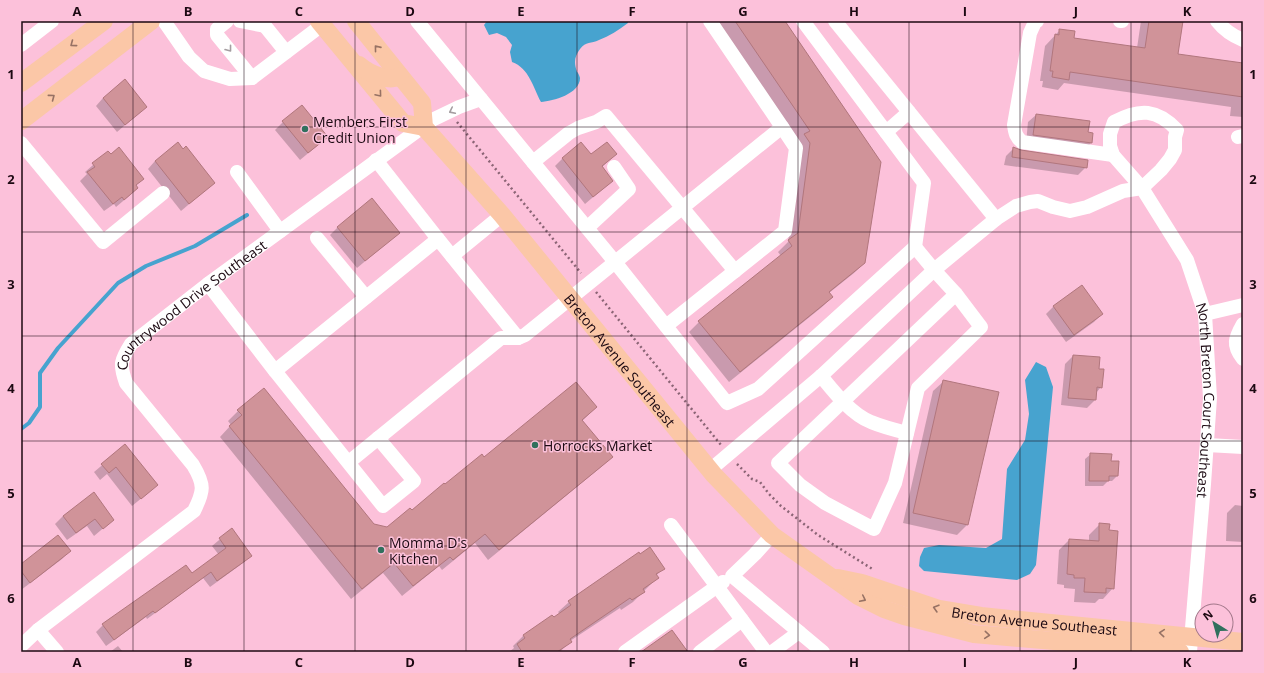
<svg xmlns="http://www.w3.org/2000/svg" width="1264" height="673" viewBox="0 0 1264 673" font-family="'Open Sans',sans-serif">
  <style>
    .water { fill: #47a3cf }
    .shadow { fill: #0003 }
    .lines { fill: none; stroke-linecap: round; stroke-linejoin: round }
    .stream { stroke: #47a3cf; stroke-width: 4 }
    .building { fill: #d09399; stroke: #b1767d }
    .path { stroke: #8b6475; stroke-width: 2.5; stroke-dasharray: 2 3; stroke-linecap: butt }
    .minor { stroke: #fff; stroke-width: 14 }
    .major { stroke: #fbc7a7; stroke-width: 18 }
    .oneway { stroke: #977264 }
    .oneway2 { stroke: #a49da0 }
    .grid { fill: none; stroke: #1c0912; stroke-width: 1; stroke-opacity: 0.55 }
    .poi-dot { fill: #30705d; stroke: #fcc1da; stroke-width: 1.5 }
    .labels { text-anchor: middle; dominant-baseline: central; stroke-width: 3; stroke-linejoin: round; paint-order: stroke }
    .poi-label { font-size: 14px; fill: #1c0912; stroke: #fcc1da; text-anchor: start }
    .street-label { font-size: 14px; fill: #1c0912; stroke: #fcc1da }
    .neatline { fill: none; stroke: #1c0912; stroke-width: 1.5 }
    .grid-label { font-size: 13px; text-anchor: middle; font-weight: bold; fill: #1c0912 }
  </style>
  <rect width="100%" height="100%" fill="#fcc1da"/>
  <g class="water">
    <path d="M487,21H628V23C619,30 609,36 599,40C591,44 586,41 580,49C574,57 574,63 577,72C578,72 580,77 580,78C580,94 553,101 541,102C533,87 529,68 512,62L510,52L512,45L506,37L497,33L489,35L484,25Z"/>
    <polygon points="1036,362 1046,367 1053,387 1036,565 1030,574 1017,580 924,571 919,566 920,557 924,548 939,545 986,548 1002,539 1007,469 1025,440 1029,414 1025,380"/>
  </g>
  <g class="shadow">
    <polygon points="718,21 784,21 865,262 854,273 829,293 832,297 822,307 729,382 689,332 699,322 781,256 778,252 788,242 800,154"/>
    <polygon points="1141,21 1182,21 1177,55 1242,64 1243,63 1243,117 1230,116 1231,107 1064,83 1058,90 1042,87 1043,81 1040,81 1045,46 1060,30 1073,39 1137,48"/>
    <polygon points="103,98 146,107 117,132 96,106"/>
    <polygon points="1036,115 1087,133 1091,143 1083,151 1026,143 1028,122"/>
    <polygon points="283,122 318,145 300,160 275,130"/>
    <polygon points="1014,148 1086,167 1078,175 1004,165 1006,156"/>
    <polygon points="183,150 214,183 181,211 148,169 155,161"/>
    <polygon points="108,152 143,179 135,186 137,188 129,196 116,207 114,204 104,211 80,181 87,174 85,172"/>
    <polygon points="616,154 602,167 612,181 585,204 555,166 563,158"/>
    <polygon points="338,227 399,233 357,268 330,235"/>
    <polygon points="1054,306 1102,314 1094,322 1066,342 1046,314"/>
    <polygon points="1073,356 1098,370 1101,387 1096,393 1095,400 1087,408 1061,405 1065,364"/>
    <polygon points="944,381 967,525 957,535 903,523 933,391"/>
    <polygon points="596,407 582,421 612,457 601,467 488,560 475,543 442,570 439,566 402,596 383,573 351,599 220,437 231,425 228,421 238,411 374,525 387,528 484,459"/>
    <polygon points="125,446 149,492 132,506 107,474 100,480 94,472"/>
    <polygon points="1091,454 1110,462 1117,476 1112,481 1108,481 1103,486 1085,486 1085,459"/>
    <polygon points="93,494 113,520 94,536 87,526 67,540 55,524 63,516"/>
    <polygon points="1235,505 1243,506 1243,542 1226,541 1227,513"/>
    <polygon points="1100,524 1108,531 1113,588 1103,599 1099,599 1095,603 1074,602 1075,589 1064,588 1064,585 1057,584 1059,550 1069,540 1089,541 1089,535"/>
    <polygon points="231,530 250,556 243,563 210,587 203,578 147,619 146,617 106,646 96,632 103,625 192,574 219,555 212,546"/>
    <polygon points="69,551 62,559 21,590 21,565"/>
    <polygon points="663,568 656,576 657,578 633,602 621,610 620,608 570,641 560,652 509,652 514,648 513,646 523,636 552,616 553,619 560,614 558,612 569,602"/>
    <polygon points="118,646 123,652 110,652"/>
  </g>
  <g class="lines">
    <polyline class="stream" points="21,429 29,423 40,407 40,373 58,348 118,283 146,266 195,246 247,215"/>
  </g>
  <g class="building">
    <polygon points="735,21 785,21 881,162 865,263 829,292 833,297 740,372 698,321 792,246 788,240 798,233 810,143 804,134 810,131"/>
    <polygon points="1149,21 1183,21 1178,54 1243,63 1243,97 1070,72 1069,80 1052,77 1053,71 1050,71 1055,34 1059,35 1059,29 1075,31 1074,38 1145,48"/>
    <polygon points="125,79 147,107 125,125 103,98"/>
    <polygon points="302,105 328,137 308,153 282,121"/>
    <polygon points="1036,114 1090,121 1088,132 1093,133 1092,143 1033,135"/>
    <polygon points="178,142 183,149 186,146 215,183 189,204 155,161"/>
    <polygon points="581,142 591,154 607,142 617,154 602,166 613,181 593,197 562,158"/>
    <polygon points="119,147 144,179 136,185 138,188 124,200 122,197 113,204 87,172 95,167 92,163 108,151 111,154"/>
    <polygon points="1013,147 1021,150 1088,160 1087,168 1012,157"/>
    <polygon points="372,198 400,233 365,261 337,227"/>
    <polygon points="1082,285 1103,314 1074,335 1053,306"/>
    <polygon points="1073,355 1100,357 1099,369 1104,369 1102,388 1097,387 1096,400 1068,398"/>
    <polygon points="943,380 999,392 968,525 913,513"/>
    <polygon points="576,382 597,407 582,420 613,457 499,550 485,534 453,560 450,557 413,586 394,563 362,589 229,426 242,415 237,410 264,388 374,524 387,527 410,508 412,510 444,483 445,484 482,454 484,457"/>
    <polygon points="125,444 158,485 141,499 116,467 109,473 101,464"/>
    <polygon points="1090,453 1112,454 1111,461 1119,461 1118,476 1109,476 1109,481 1089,481"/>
    <polygon points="94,492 114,520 103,529 95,519 76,533 63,516"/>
    <polygon points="1099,523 1110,524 1109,530 1118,531 1114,589 1106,588 1106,593 1084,592 1085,578 1074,578 1074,575 1067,574 1069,539 1099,541"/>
    <polygon points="232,528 252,556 217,581 211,572 155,613 153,611 114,640 102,624 186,565 192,573 226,548 219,538"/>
    <polygon points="58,535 71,551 30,583 21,571 21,564"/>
    <polygon points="650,547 665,569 656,574 659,578 643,589 645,592 632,600 630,598 570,639 572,642 557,652 522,652 517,644 525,638 523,635 552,615 554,617 571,605 568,601 639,552 640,554"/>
    <polygon points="672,630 688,652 641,652"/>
  </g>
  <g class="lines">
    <g class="path">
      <polyline points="457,122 581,273"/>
      <polyline points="596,292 721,445"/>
      <polyline points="737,464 752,479 760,482 769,494 781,506 818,535 874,570"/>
    </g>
    <g class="minor">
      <polyline points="164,21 189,57 204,71 230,79 252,78 322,25"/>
      <polyline points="227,21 217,29 217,35 252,78"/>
      <polyline points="240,21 265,26"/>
      <polyline points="264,21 265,26 286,52"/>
      <polyline points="417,21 615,262 727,403 758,389 915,247 924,183 803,21"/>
      <polyline points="835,21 996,219"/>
      <path d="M1037,21L1035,22L1030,33L1014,125C1015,133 1016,137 1022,142L1113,155"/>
      <polyline points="1120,21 1122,21"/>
      <path d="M1217,21C1224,30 1233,36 1243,40"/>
      <polyline points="21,45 52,21"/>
      <polyline points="886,132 909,112"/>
      <polyline points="1238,137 1243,136"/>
      <polyline points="21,143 103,242 163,193"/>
      <polyline points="376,160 438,239"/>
      <polyline points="533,162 569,133 578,128 596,122 606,116 735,271"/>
      <polyline points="237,172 280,231"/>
      <polyline points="587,228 629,189 614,167"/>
      <polyline points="317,238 366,297"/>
      <polyline points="915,247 934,270 956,294"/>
      <polyline points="452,256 502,215"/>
      <polyline points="208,284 275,371"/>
      <polygon points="956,294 981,327 918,388 895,483 874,529 825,503 800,485 778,463"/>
      <polyline points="1205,314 1243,305"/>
      <path d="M1243,324C1235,338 1232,345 1243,359"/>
      <polyline points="666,326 785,231 796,148 782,127"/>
      <path d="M821,376C834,392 852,415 871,422C883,427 895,430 907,433"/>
      <polyline points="378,438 414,481 383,506 275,371 438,239 518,338"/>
      <polyline points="1207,445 1243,447"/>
      <polyline points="349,462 501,338 518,338 525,335 782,127 710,21"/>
      <path id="s1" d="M710,470L821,376L934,270L996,219L1016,206L1030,202L1038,201L1053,207L1070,211L1087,207L1123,191L1142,188L1161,170L1170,159L1175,150V137L1177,130C1157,109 1140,108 1114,122L1110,134V146L1113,155L1142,188L1187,260L1205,314L1210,398L1204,484L1190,652"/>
      <polyline points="671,525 766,652"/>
      <polyline points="772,535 755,554 732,576 823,652"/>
      <polyline points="38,630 57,652"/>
      <path id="s2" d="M21,646L38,630L194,511C204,491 205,485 193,465L126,383C119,364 121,360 131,344L208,284L432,120L459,107L481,99"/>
      <polyline points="625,652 723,582"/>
      <polyline points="700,652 742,620"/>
      <polyline points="772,652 799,632"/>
    </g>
    <g class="major">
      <polyline points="319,21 403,123 424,127"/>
      <path id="s3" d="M356,21L422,103L424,127L502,215L714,475L772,535L858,596L884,609L904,616L974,634L1180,652"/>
      <path d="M359,65C368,73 389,83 400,76"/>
      <polyline points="21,83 104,21"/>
      <polyline points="21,121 151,21"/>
      <path id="s4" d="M838,578L862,583L939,609L981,616L1243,642"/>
    </g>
  </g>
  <defs><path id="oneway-chevron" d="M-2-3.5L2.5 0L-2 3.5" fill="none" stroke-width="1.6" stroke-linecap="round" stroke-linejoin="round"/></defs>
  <g class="oneway">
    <use href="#oneway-chevron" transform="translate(73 44) rotate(143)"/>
    <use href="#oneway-chevron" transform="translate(377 48) rotate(-129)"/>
    <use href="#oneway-chevron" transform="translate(379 94) rotate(50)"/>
    <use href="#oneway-chevron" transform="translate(52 97) rotate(-37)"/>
    <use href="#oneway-chevron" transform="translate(863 599) rotate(26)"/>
    <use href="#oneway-chevron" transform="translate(936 608) rotate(-164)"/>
    <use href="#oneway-chevron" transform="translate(1162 633) rotate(-175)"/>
    <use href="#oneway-chevron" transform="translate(987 635) rotate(5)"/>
  </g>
  <g class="oneway2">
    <use href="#oneway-chevron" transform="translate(229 49) rotate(52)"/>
    <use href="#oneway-chevron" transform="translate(452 111) rotate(154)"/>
  </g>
  <path class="grid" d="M133,21V652M244,21V652M355,21V652M466,21V652M577,21V652M687,21V652M798,21V652M909,21V652M1020,21V652M1131,21V652M21,127H1243M21,232H1243M21,336H1243M21,441H1243M21,546H1243"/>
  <g class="poi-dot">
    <circle cx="305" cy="129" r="4"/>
    <circle cx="535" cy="445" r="4"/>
    <circle cx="381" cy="550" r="4"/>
  </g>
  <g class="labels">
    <g class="poi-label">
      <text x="313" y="121">Members First<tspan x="313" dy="16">Credit Union</tspan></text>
      <text x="543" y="445">Horrocks Market</text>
      <text x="389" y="542">Momma D's<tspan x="389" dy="16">Kitchen</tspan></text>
    </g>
    <g class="street-label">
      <text stroke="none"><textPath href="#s2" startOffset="486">Countrywood Drive Southeast</textPath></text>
      <text stroke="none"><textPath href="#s3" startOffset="434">Breton Avenue Southeast</textPath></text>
      <text stroke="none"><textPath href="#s1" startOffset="984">North Breton Court Southeast</textPath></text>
      <text stroke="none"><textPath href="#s4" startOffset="202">Breton Avenue Southeast</textPath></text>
    </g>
  </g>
  <rect width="1264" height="673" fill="none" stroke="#fcc1da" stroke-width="44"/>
  <g transform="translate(1214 623) rotate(323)"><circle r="19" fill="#fcc1da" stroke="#a2778a"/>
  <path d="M0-3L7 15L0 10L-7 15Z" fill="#30705d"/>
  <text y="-6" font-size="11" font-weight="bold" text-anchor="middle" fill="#1c0912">N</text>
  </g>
  <rect x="22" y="22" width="1220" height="629" class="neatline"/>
  <g class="grid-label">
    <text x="77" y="16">A</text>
    <text x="188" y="16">B</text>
    <text x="299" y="16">C</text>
    <text x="410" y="16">D</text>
    <text x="521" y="16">E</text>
    <text x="632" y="16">F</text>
    <text x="743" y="16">G</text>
    <text x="854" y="16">H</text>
    <text x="965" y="16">I</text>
    <text x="1076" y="16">J</text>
    <text x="1187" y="16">K</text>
    <text x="11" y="79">1</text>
    <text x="1253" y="79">1</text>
    <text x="11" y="184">2</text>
    <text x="1253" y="184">2</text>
    <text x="11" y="289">3</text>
    <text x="1253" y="289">3</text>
    <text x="11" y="393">4</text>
    <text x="1253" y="393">4</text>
    <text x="11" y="498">5</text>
    <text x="1253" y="498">5</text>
    <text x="11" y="603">6</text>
    <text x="1253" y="603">6</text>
    <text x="77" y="667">A</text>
    <text x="188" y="667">B</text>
    <text x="299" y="667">C</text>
    <text x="410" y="667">D</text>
    <text x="521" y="667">E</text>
    <text x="632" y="667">F</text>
    <text x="743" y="667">G</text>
    <text x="854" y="667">H</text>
    <text x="965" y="667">I</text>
    <text x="1076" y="667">J</text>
    <text x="1187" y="667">K</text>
  </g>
</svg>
